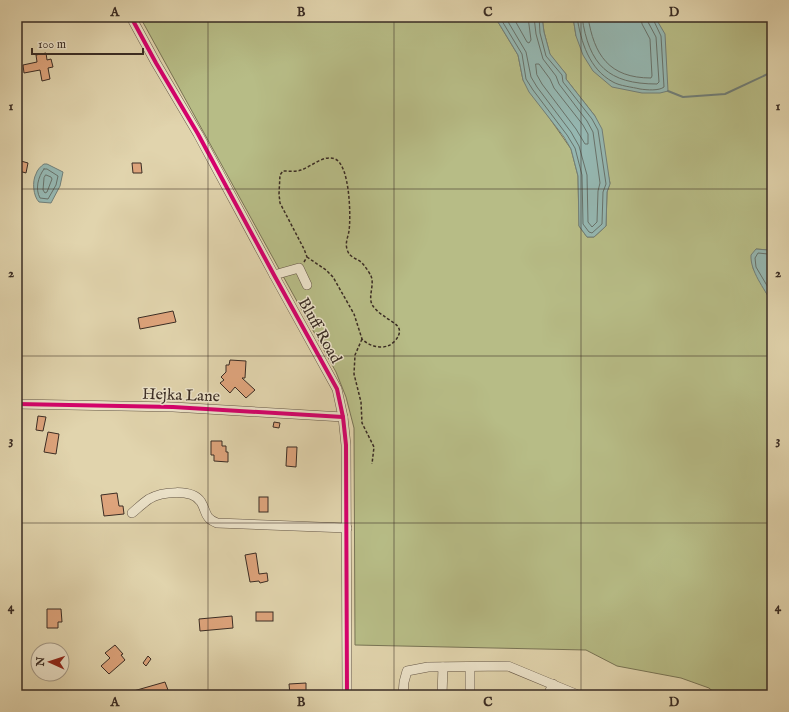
<svg xmlns="http://www.w3.org/2000/svg" width="789" height="712" viewBox="0 0 789 712" font-family="'IM FELL English',serif">
  <style>
    .green { fill: #b7bc86; stroke: #787455 }
    .water { fill: #95b7b1; stroke: #717f79 }
    .lines { fill: none; stroke-linecap: round; stroke-linejoin: round }
    .shore { stroke: #68726a; stroke-width: 1 }
    .stream { stroke: #717f79; stroke-width: 2 }
    .building { fill: #dea47c; stroke: #3a2c24 }
    .minor-casing { stroke: #645646; stroke-width: 10 }
    .path { stroke: #3a2c24; stroke-width: 1.5; stroke-dasharray: 3 2; stroke-linecap: butt }
    .minor { stroke: #ece3ca; stroke-width: 9 }
    .cycleway-casing { stroke: #ece3ca; stroke-width: 6 }
    .cycleway { stroke: #d6006c; stroke-width: 4 }
    .grid { fill: none; stroke: #3a2c24; stroke-width: 1; stroke-opacity: 0.55 }
    .labels { text-anchor: middle; dominant-baseline: central; stroke-width: 3; stroke-linejoin: round; paint-order: stroke }
    .street-label { font-size: 16px; fill: #3a2c24; stroke: #ece3ca }
    .neatline { fill: none; stroke: #3a2c24; stroke-width: 1.5 }
    .grid-label { font-size: 13px; text-anchor: middle; font-weight: bold; fill: #3a2c24 }
  </style>
  <rect width="100%" height="100%" fill="#e1d4ad"/>
  <filter id="stains"><feTurbulence type="fractalNoise" baseFrequency=".005" numOctaves="4"/><feColorMatrix values="0 0 0 0 .2 0 0 0 0 .09 0 0 0 0 .02 0 0 0 .5 -.17"/></filter>
  <radialGradient id="worn" r=".72"><stop offset=".6" stop-color="#630" stop-opacity="0"/><stop offset="1" stop-color="#630" stop-opacity=".3"/></radialGradient>
  <polygon class="green" points="140,17 498,17 498,22 518,55 523,80 571,149 578,176 579,226 587,237 594,237 606,226 607,192 610,183 595,116 566,79 566,74 550,55 544,32 542,17 573,17 576,36 658,21 655,17 772,17 772,248 768,250 756,249 753,268 772,303 772,695 717,695 709,688 681,678 617,666 586,650 355,645 354,428 346,397 336,372"/>
  <g class="water">
    <polygon points="498,17 542,17 544,32 550,54 566,74 566,79 595,116 602,129 610,184 607,192 606,226 594,237 587,237 579,226 578,176 571,149 564,137 529,92 523,80 518,55 498,22"/>
    <polygon points="573,17 655,17 665,34 668,91 660,93 642,93 612,87 593,71 583,55 576,36"/>
    <path d="M44,164H47L63,172L60,186L51,203L39,202C33,196 32,181 36,174C37,170 41,166 44,164Z"/>
    <path d="M772,248V303C764,288 750,271 751,255L756,249L768,250Z"/>
  </g>
  <g class="lines">
    <g class="shore">
      <polyline points="502,17 502,21 522,54 526,79 533,90 567,135 575,148 582,175 583,224 589,232 592,233 602,224 603,192 606,184 598,130 592,119 563,82 562,75 546,56 540,33 539,17"/>
      <polyline points="507,17 507,20 526,52 531,77 537,87 571,132 579,146 587,175 588,222 592,227 597,222 598,191 600,183 593,132 587,121 559,84 556,76 543,59 536,34 534,17"/>
      <polyline points="513,17 527,42 529,43 531,40 528,17"/>
      <path d="M577,17C581,42 589,69 613,82C620,86 632,87 640,89C647,90 659,91 664,87L661,36L652,17"/>
      <path d="M582,17C589,65 608,84 657,84L659,82L656,37L648,22L647,17"/>
      <path d="M588,17C594,55 609,78 651,78L652,76L650,39L642,24L641,17"/>
      <polygon points="536,64 539,64 550,79 554,88 583,125 588,134 588,144 585,144 576,129 542,84 537,75"/>
      <path d="M44,169H47L58,176L56,185L48,199L40,198C35,189 38,177 44,169Z"/>
      <polygon points="46,175 51,177 52,179 47,192 45,193 43,190 44,178"/>
      <polyline points="772,252 768,254 758,253 755,258 756,267 772,294"/>
    </g>
    <polyline class="stream" points="668,91 683,97 725,94 772,72"/>
  </g>
  <g class="building">
    <polygon points="46,53 47,60 51,59 53,67 48,68 50,79 42,81 40,70 24,73 23,65 37,62 36,55"/>
    <polygon points="21,161 28,163 26,173 19,171"/>
    <polygon points="132,163 141,163 142,173 133,173"/>
    <polygon points="173,311 176,322 140,329 138,318"/>
    <polygon points="230,360 246,361 245,378 242,378 255,390 246,398 235,387 230,393 220,383 224,380 221,377 226,372 226,365 229,365"/>
    <polygon points="38,416 46,417 43,431 36,430"/>
    <polygon points="274,422 280,423 279,428 273,427"/>
    <polygon points="48,432 59,434 56,454 44,452"/>
    <polygon points="211,441 222,441 222,446 226,446 226,452 228,452 228,462 214,461 214,455 211,455"/>
    <polygon points="287,447 297,447 296,467 286,466"/>
    <polygon points="117,493 119,506 123,506 124,514 104,516 101,495"/>
    <rect x="259" y="497" width="9" height="15"/>
    <polygon points="256,553 259,574 267,573 268,581 260,583 259,581 250,582 245,555"/>
    <polygon points="47,609 61,609 62,622 58,622 58,628 47,628"/>
    <rect x="256" y="612" width="17" height="9"/>
    <polygon points="232,616 233,628 200,631 199,619"/>
    <polygon points="115,645 123,654 121,655 125,660 109,674 101,666 110,658 105,653"/>
    <polygon points="148,656 151,659 146,666 143,663"/>
    <polygon points="165,682 168,690 150,695 124,695 123,694"/>
    <polygon points="306,683 306,695 290,695 289,684"/>
  </g>
  <g class="lines">
    <defs>
      <g id="minor">
        <polyline points="131,17 156,63 198,134 274,275 337,389 343,417 346,445 347,695"/>
        <polyline points="274,275 299,268 307,285"/>
        <polyline points="17,404 173,407 343,417"/>
        <path d="M132,513C138,508 143,503 149,499C161,492 192,488 201,502C207,512 204,518 217,523L347,528"/>
        <polyline points="470,694 470,667"/>
        <polyline points="403,695 404,682 407,671 428,667 508,666 578,695"/>
        <polyline points="442,695 443,667"/>
        <polyline points="548,695 553,684"/>
      </g>
    </defs>
    <use href="#minor" class="minor-casing"/>
    <g class="path">
      <path d="M304,262L307,257L304,249L280,203L279,194L280,175L283,171C289,171 295,172 301,170C311,167 324,154 335,159C350,165 351,217 349,231C348,237 345,243 347,249C349,258 357,258 362,263C365,266 369,272 371,276C375,285 367,298 373,306C375,309 380,314 384,316C392,323 407,326 395,341C391,345 387,347 381,347C374,347 367,344 362,339L354,314L333,277L326,270L307,257"/>
      <polyline points="362,339 355,355 354,374 361,402 362,423 374,447 372,464"/>
    </g>
    <use href="#minor" class="minor"/>
    <defs>
      <g id="cycleway">
        <polyline points="131,17 156,63 198,134 274,275 337,389 343,417 346,445 347,695"/>
        <polyline points="17,404 173,407 343,417"/>
      </g>
    </defs>
    <use href="#cycleway" class="cycleway-casing"/>
    <use href="#cycleway" class="cycleway"/>
  </g>
  <path class="grid" d="M208,17V695M394,17V695M581,17V695M17,189H772M17,356H772M17,523H772"/>
  <g class="labels">
    <g class="street-label">
      <text transform="translate(319 331) rotate(61)">Bluff Road</text>
      <text transform="translate(181 396) rotate(2)">Hejka Lane</text>
    </g>
  </g>
  <rect width="789" height="712" fill="none" stroke="#e1d4ad" stroke-width="44"/>
  <g transform="translate(50 662) rotate(273)"><circle r="19" fill="#ece3ca" stroke="#a59a88"/>
  <path d="M0-3L7 15L0 10L-7 15Z" fill="#8f2418"/>
  <text y="-6" font-size="11" font-weight="bold" text-anchor="middle" fill="#3a2c24">N</text>
  </g>
  <path d="M32 48v6h111v-6" fill="none" stroke="#3a2c24" stroke-width="2"/>
  <text x="38" y="48" font-size="12" fill="#3a2c24" stroke="#ece3ca" stroke-width="3" paint-order="stroke">100 m</text>
  <rect x="22" y="22" width="745" height="668" class="neatline"/>
  <g class="grid-label">
    <text x="115" y="16">A</text>
    <text x="301" y="16">B</text>
    <text x="488" y="16">C</text>
    <text x="674" y="16">D</text>
    <text x="11" y="110">1</text>
    <text x="778" y="110">1</text>
    <text x="11" y="277">2</text>
    <text x="778" y="277">2</text>
    <text x="11" y="444">3</text>
    <text x="778" y="444">3</text>
    <text x="11" y="611">4</text>
    <text x="778" y="611">4</text>
    <text x="115" y="706">A</text>
    <text x="301" y="706">B</text>
    <text x="488" y="706">C</text>
    <text x="674" y="706">D</text>
  </g>
  <rect width="100%" height="100%" filter="url(#stains)"/>
  <rect width="100%" height="100%" fill="url(#worn)"/>
</svg>
